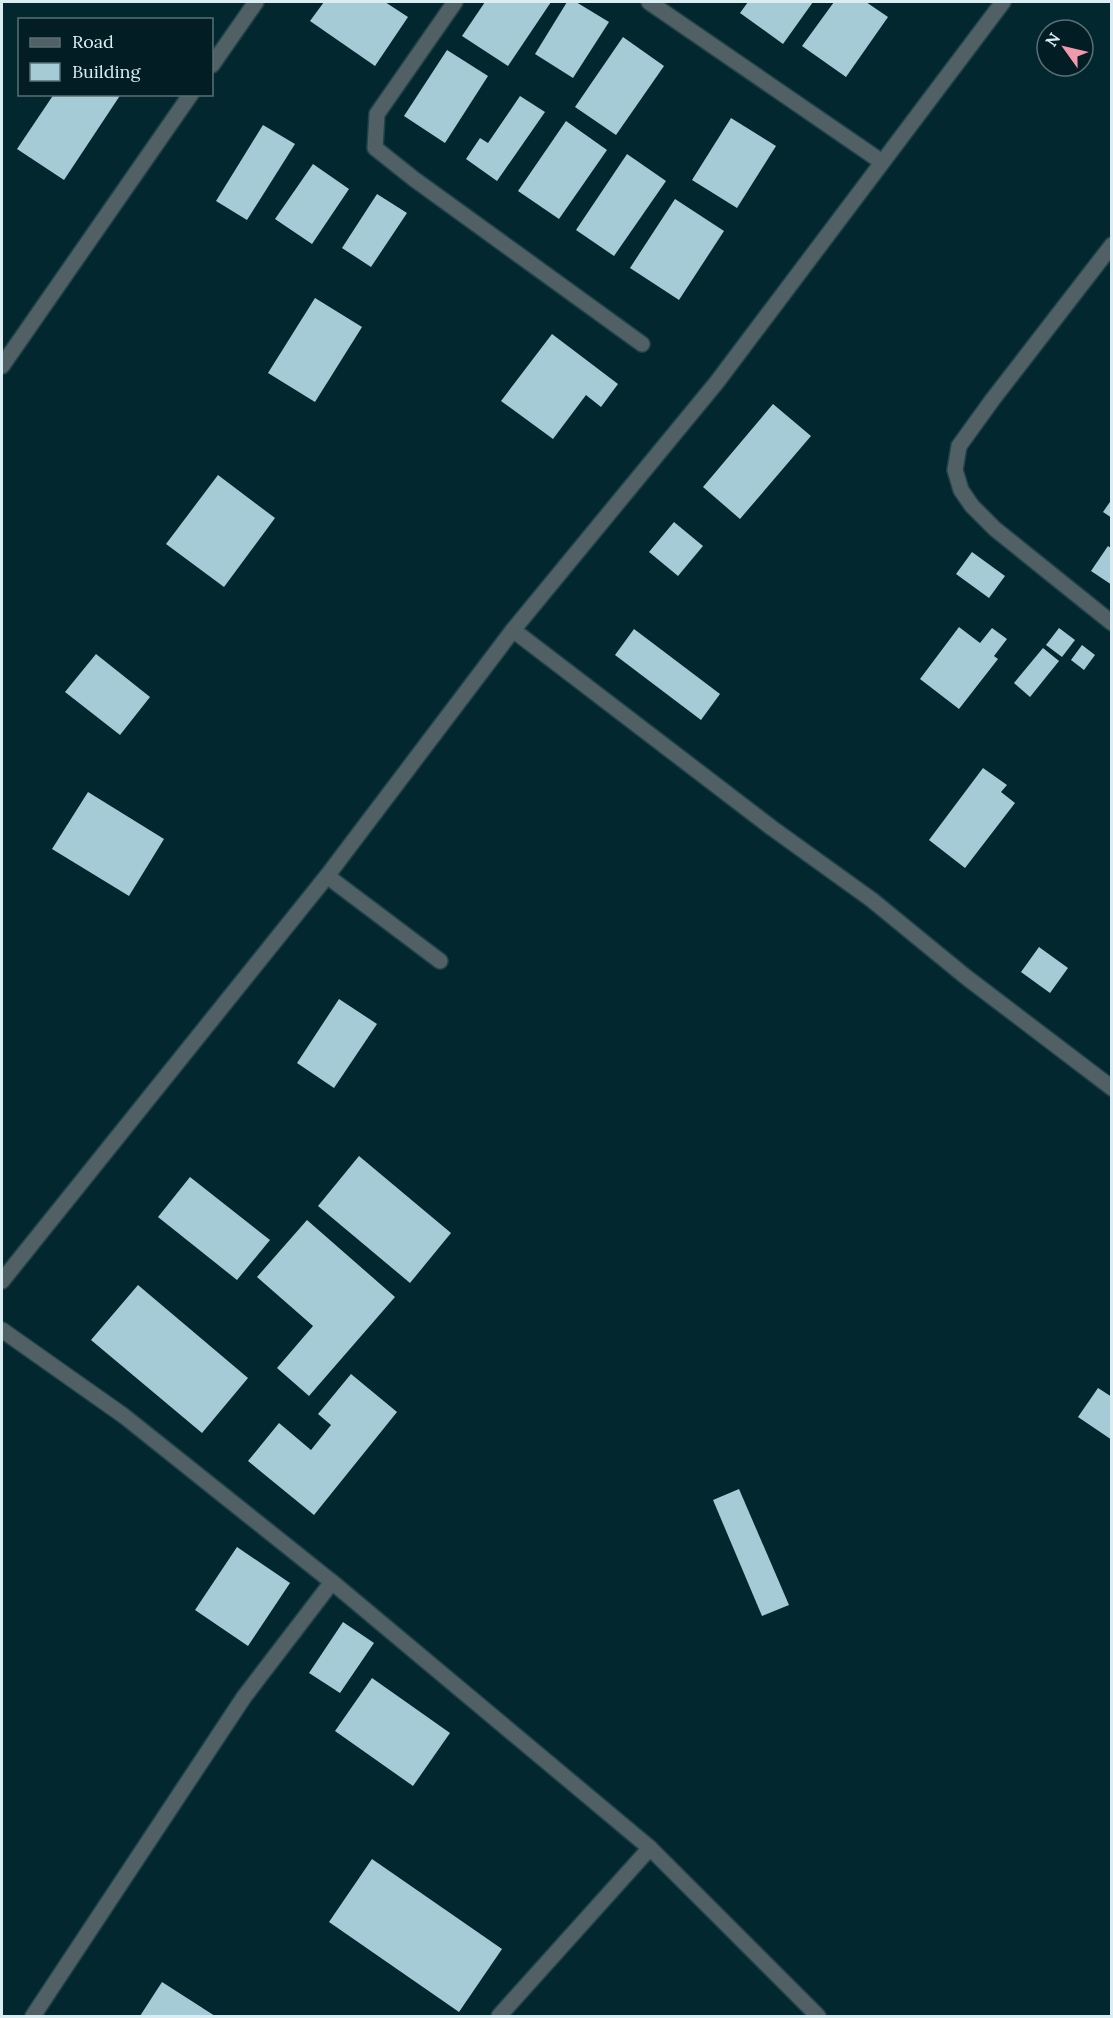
<svg xmlns="http://www.w3.org/2000/svg" width="1113" height="2018" viewBox="0 0 1113 2018" font-family="Lora,serif">
  <style>
    .building { fill: #a5ccd6 }
    .lines { fill: none; stroke-linecap: round; stroke-linejoin: round }
    .minor-casing { stroke: #20434a; stroke-width: 18 }
    .minor { stroke: #516064; stroke-width: 15 }
  </style>
  <rect width="100%" height="100%" fill="#02272f"/>
  <g class="building">
    <polygon points="324,2 385,2 408,17 375,66 310,21"/>
    <polygon points="485,2 551,2 508,66 462,36"/>
    <polygon points="567,2 576,2 609,22 573,78 535,54"/>
    <polygon points="748,2 813,2 783,44 740,13"/>
    <polygon points="834,2 866,2 888,17 846,77 802,46"/>
    <polygon points="623,37 664,66 616,135 575,107"/>
    <polygon points="447,50 488,76 445,143 404,116"/>
    <polygon points="54,94 121,94 64,180 17,149"/>
    <polygon points="520,96 545,112 497,181 466,159 480,138 488,143"/>
    <polygon points="731,118 776,146 737,208 692,180"/>
    <polygon points="566,121 607,150 559,219 518,191"/>
    <polygon points="263,125 295,144 247,220 216,201"/>
    <polygon points="627,154 666,181 614,256 576,230"/>
    <polygon points="313,164 349,189 312,244 275,219"/>
    <polygon points="377,194 407,213 371,267 342,248"/>
    <polygon points="675,199 724,231 679,300 630,268"/>
    <polygon points="315,298 362,327 315,402 268,373"/>
    <polygon points="552,334 618,384 601,407 586,395 553,439 501,401"/>
    <polygon points="773,404 811,436 740,519 703,487"/>
    <polygon points="218,475 275,518 224,587 166,544"/>
    <polygon points="1112,499 1112,518 1103,512"/>
    <polygon points="674,522 703,546 678,576 649,552"/>
    <polygon points="1108,546 1112,549 1112,585 1091,571"/>
    <polygon points="972,552 1005,576 989,598 956,574"/>
    <polygon points="959,627 980,643 992,628 1007,639 994,656 998,659 959,709 920,679"/>
    <polygon points="1059,628 1075,640 1062,657 1046,645"/>
    <polygon points="634,629 720,694 701,720 615,655"/>
    <polygon points="1082,645 1095,655 1084,670 1071,660"/>
    <polygon points="1043,648 1059,661 1030,697 1014,683"/>
    <polygon points="96,654 150,697 120,735 65,692"/>
    <polygon points="983,768 1007,785 1001,792 1015,803 965,868 929,840"/>
    <polygon points="88,792 164,839 129,896 52,849"/>
    <polygon points="1039,947 1068,968 1050,993 1021,972"/>
    <polygon points="339,999 377,1024 334,1088 297,1063"/>
    <polygon points="359,1156 451,1233 410,1283 318,1206"/>
    <polygon points="190,1177 270,1240 237,1280 158,1217"/>
    <polygon points="307,1220 395,1297 309,1396 277,1368 313,1326 257,1277"/>
    <polygon points="138,1285 248,1378 202,1433 91,1340"/>
    <polygon points="351,1374 397,1412 314,1515 248,1461 279,1423 311,1450 331,1425 318,1414"/>
    <polygon points="1098,1388 1112,1397 1112,1440 1078,1417"/>
    <polygon points="739,1489 789,1605 762,1616 713,1500"/>
    <polygon points="237,1547 290,1583 248,1646 195,1610"/>
    <polygon points="343,1622 374,1643 340,1693 309,1673"/>
    <polygon points="372,1678 450,1733 413,1786 335,1731"/>
    <polygon points="372,1859 502,1949 459,2012 329,1922"/>
    <polygon points="162,1982 215,2016 140,2016"/>
  </g>
  <g class="lines">
    <defs>
      <g id="minor">
        <polyline points="455,2 377,114 375,148 414,179 642,344"/>
        <polyline points="649,2 882,162"/>
        <polyline points="212,65 256,2"/>
        <polyline points="1112,245 993,399 959,446 955,470 961,490 972,506 995,529 1112,623"/>
        <polyline points="2,366 191,94"/>
        <polyline points="513,630 772,828 872,900 966,977 1112,1088"/>
        <polyline points="327,876 440,961"/>
        <polyline points="2,1281 327,876 513,630 717,382 1003,2"/>
        <polyline points="2,1330 124,1416 332,1582 650,1848 818,2016"/>
        <polyline points="33,2016 244,1697 332,1582"/>
        <polyline points="499,2016 650,1848"/>
      </g>
    </defs>
    <use href="#minor" class="minor-casing"/>
    <use href="#minor" class="minor"/>
  </g>
  <rect width="1113" height="2018" fill="none" stroke="#daedf2" stroke-width="6"/>
  <rect x="18" y="18" width="195" height="78" fill="#021d23" stroke="#587076" stroke-width="1.5"/>
  <rect x="30" y="38" width="30" height="9" fill="#516064" stroke="#587076" stroke-width="1.5"/>
  <text x="72" y="48" font-size="18" fill="#daedf2">Road</text>
  <rect x="30" y="63" width="30" height="18" fill="#a5ccd6" stroke="#587076" stroke-width="1.5"/>
  <text x="72" y="78" font-size="18" fill="#daedf2">Building</text>
  <g transform="translate(1065 48) rotate(304)"><circle r="28" fill="#021d23" stroke="#587076" stroke-width="1.5"/>
  <path d="M0-4.5L10 22L0 15L-10 22Z" fill="#f29aad"/>
  <text y="-9" font-size="16" font-weight="bold" text-anchor="middle" fill="#daedf2">N</text>
  </g>
</svg>
